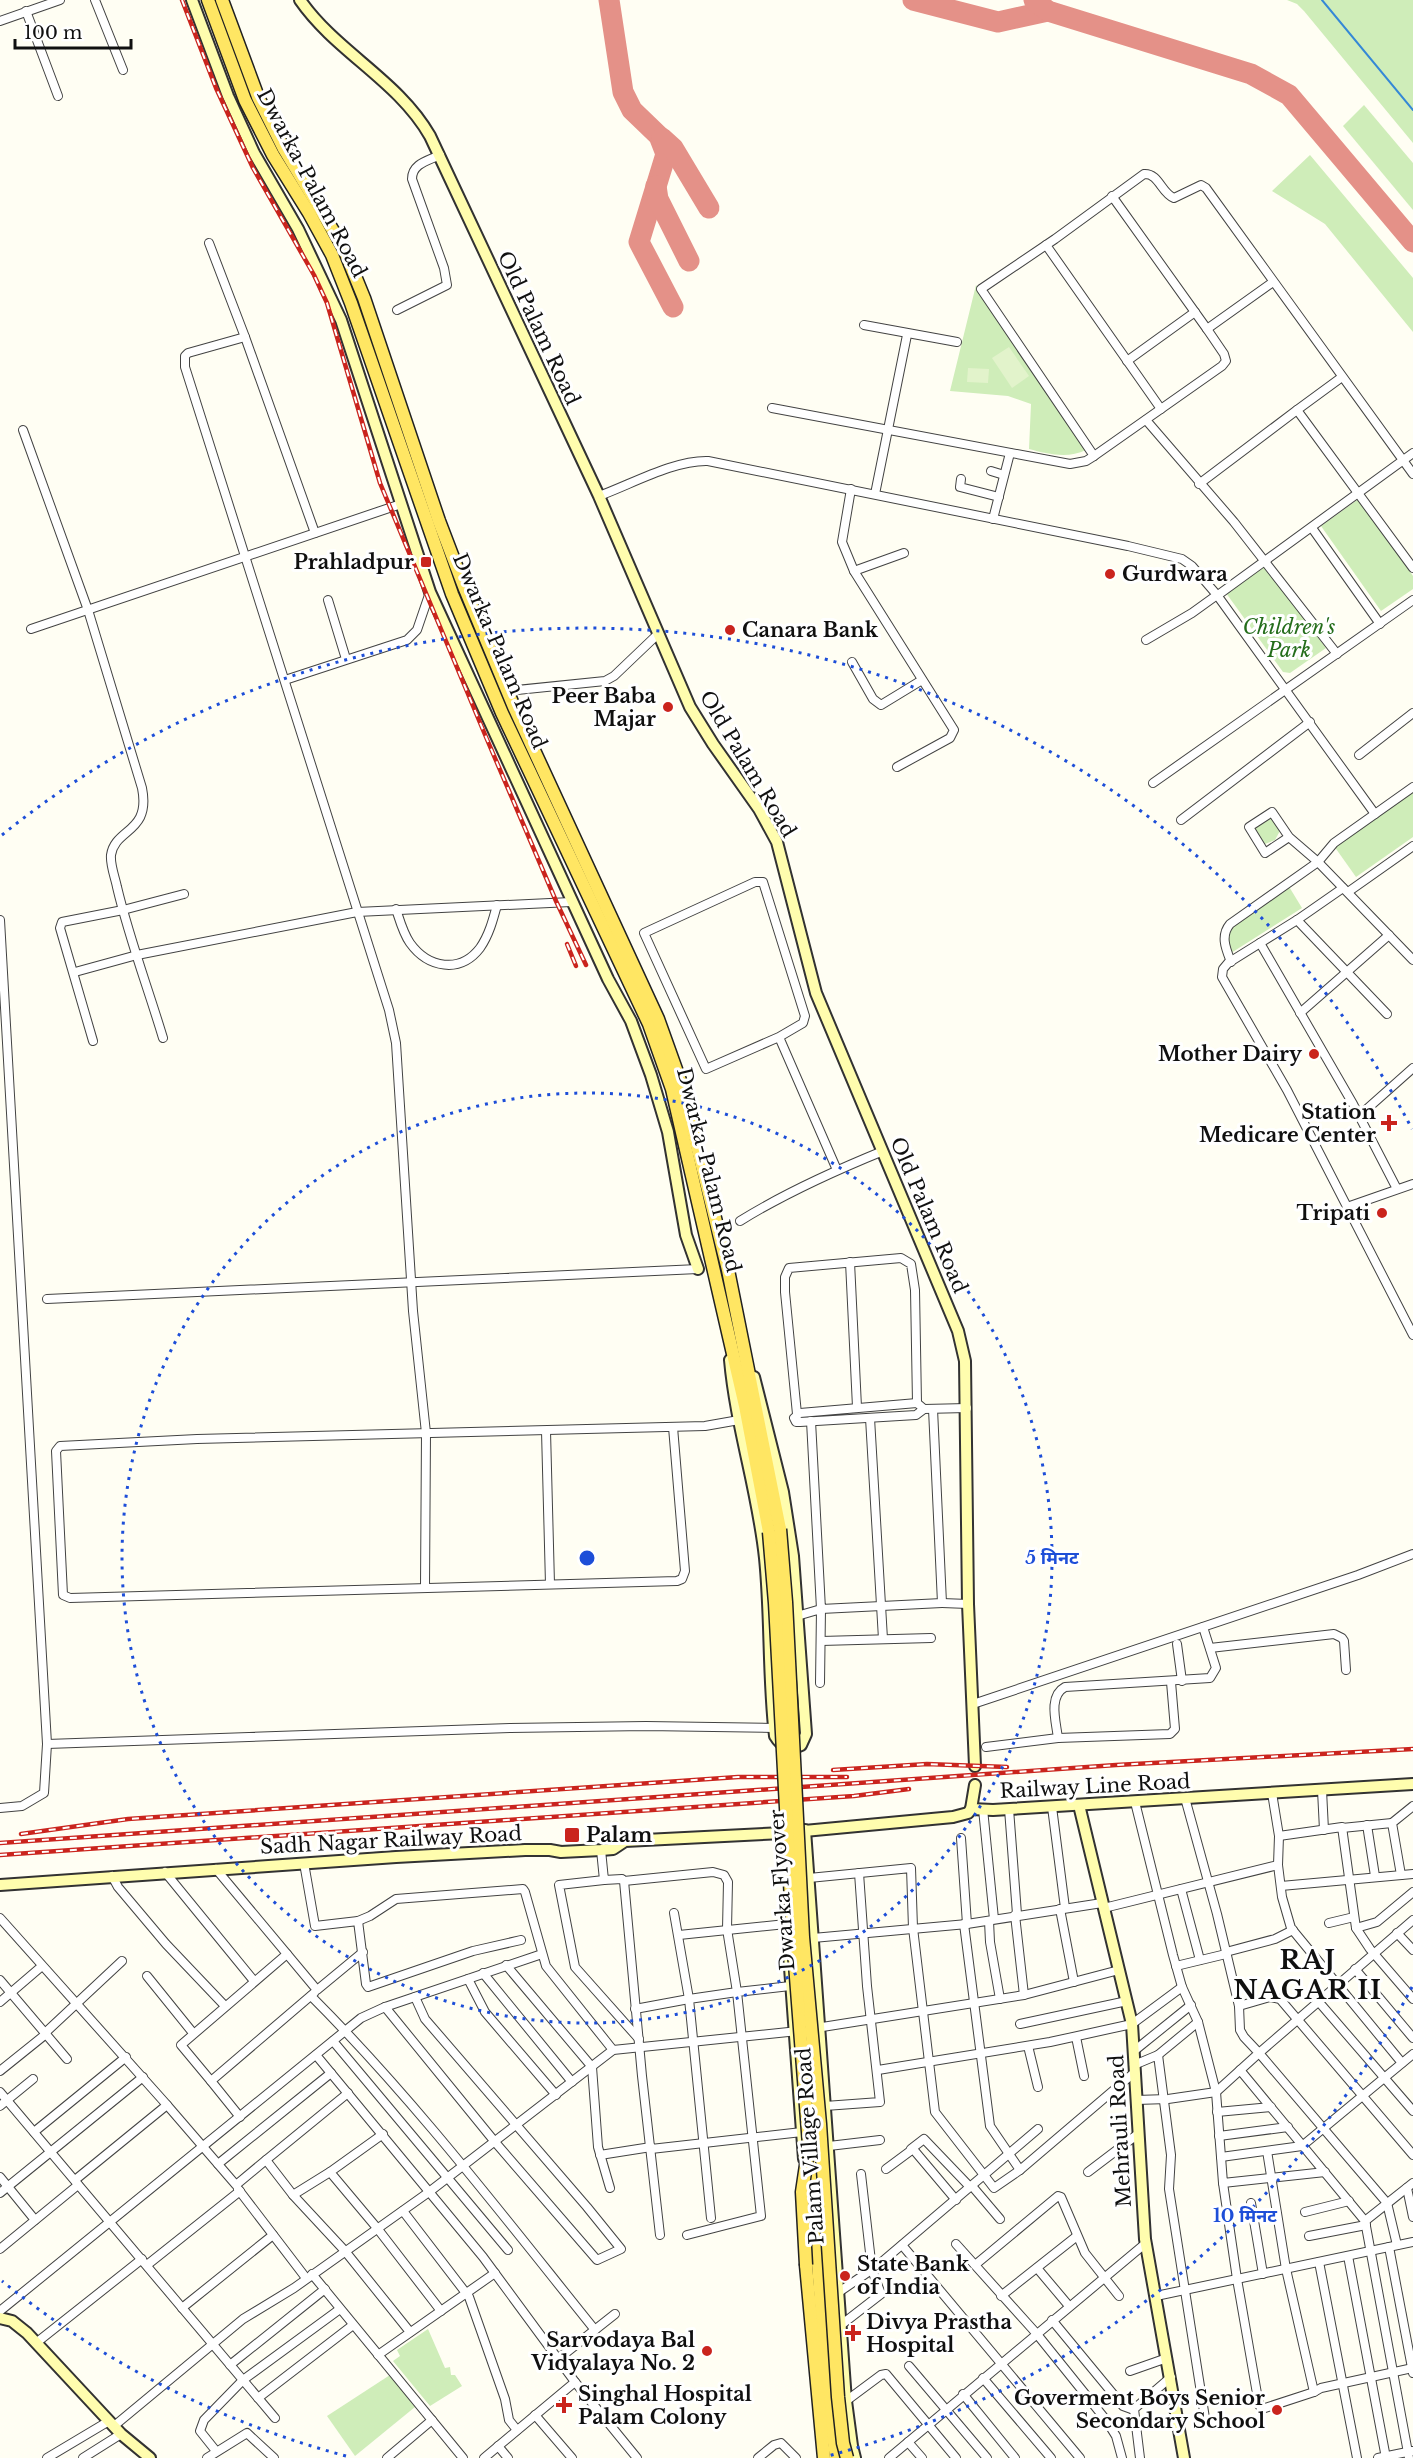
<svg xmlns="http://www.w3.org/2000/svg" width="1413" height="2458" viewBox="0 0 1413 2458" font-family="'Libre Baskerville','Noto Sans Devanagari',serif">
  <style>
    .green { fill: #cfedb9 }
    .pitch { fill: #e2f3cb }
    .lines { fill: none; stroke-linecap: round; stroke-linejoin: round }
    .stream { stroke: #3588d6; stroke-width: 2 }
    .taxiway { stroke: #e49188; stroke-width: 21 }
    .street-casing { stroke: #434343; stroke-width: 10 }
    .secondary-casing { stroke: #323232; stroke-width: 14 }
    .primary-casing { stroke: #212121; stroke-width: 15 }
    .street { stroke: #fff; stroke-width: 8 }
    .secondary { stroke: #fffdae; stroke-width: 10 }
    .primary { stroke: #ffe663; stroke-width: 12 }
    .rail-casing { stroke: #ca241d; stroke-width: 4.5 }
    .rail { stroke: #fff; stroke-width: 2; stroke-dasharray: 7; stroke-linecap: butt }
    .primary-bridge-casing { stroke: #212121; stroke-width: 15; stroke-linecap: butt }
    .primary-bridge { stroke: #ffe663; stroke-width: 12 }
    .ring { fill: none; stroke: #1d4ed8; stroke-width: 3; stroke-dasharray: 3 6 }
    .poi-dot { fill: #ca241d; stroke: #fff; stroke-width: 2 }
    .labels { text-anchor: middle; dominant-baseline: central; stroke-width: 6; stroke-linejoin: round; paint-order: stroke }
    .street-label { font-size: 20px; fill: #101010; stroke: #fff }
    .poi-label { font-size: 20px; font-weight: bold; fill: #101010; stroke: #fff; text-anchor: end }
    .park-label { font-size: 20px; font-style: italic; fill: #246d1b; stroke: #fff }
    .district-label { font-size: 26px; font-weight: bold; letter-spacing: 1.5px; fill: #101010; stroke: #fff }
    .centre { fill: #1d4ed8; stroke: #fff; stroke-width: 3 }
    .ring-label { font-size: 18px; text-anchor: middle; font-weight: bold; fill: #1d4ed8; stroke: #fff; stroke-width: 6; stroke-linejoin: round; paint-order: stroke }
  </style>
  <rect width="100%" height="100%" fill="#fffef3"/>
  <g class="green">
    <polygon points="1287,0 1413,0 1413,143 1304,11 1297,4"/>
    <polygon points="1364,105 1413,163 1413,210 1343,126"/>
    <polygon points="1310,155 1413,278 1413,332 1325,224 1272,191"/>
    <path d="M976,285L1086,450C1068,459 1047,454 1029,449L1031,404L1008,396L950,391Z"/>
    <polygon points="1360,498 1413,576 1413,589 1381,611 1321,526"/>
    <polygon points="1266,565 1326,648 1290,673 1283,672 1226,593"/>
    <polygon points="1413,790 1413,837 1356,877 1334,846"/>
    <polygon points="1270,815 1281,829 1275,840 1265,844 1251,827"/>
    <polygon points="1288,885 1302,908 1231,953 1227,936 1229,927"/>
    <polygon points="428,2329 445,2368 450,2367 451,2375 455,2375 462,2386 430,2406 393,2361 400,2356 397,2350"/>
    <polygon points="390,2375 415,2407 355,2456 327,2416"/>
  </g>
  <g class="pitch">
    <polygon points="1009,347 1029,376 1012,388 992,358"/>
    <polygon points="968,368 989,369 988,383 967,382"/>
  </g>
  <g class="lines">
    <polyline class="stream" points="1322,0 1413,110"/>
    <g class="taxiway">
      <polyline points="609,0 623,92 632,110 659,136 666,154 639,242 673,307"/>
      <polyline points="913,0 998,22 1048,11"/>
      <polyline points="1034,0 1048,11 1251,74 1289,95 1413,242"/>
      <polyline points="662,138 673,148 709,208"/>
      <polyline points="656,186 658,199 689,261"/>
    </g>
    <defs>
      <g id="street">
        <polyline points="95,0 123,70"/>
        <polyline points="26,11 58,96"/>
        <polyline points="0,21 60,0"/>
        <polyline points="209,243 245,337 315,533"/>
        <polyline points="1046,245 1161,409"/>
        <path d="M397,310L447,285L444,268L412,179C412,164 427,161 440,155"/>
        <polyline points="864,325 957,342"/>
        <polyline points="1207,329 1273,282"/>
        <polyline points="245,337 188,353 185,356 185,367 389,1010 396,1043 413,1311 426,1433 425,1588"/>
        <polyline points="1127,361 1195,312"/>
        <polyline points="1342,377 1297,410 1413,568"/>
        <polyline points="772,408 1070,464 1086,461 1094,456 1222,366 1226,361 1224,354 1207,329 1112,196"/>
        <polyline points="1146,420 1234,522 1337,654"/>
        <path d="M23,430L88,610L142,788C151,833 115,828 111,855C110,865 115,877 117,887C129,938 148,988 163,1038"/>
        <path d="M1094,456L981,289L1055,239L1144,174C1159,173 1161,193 1174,198L1201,185L1206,188L1413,474"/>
        <polyline points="991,471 1004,475"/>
        <polyline points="961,479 960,487 999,497"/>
        <polyline points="1199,484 1297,410"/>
        <polyline points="851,489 842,542 854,571 954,730 950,738 897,767"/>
        <polyline points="875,494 907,335"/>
        <path d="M599,496C632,484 674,460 708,461L1128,546L1182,559L1192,566L1217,595L1375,814"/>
        <polyline points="993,519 1010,453"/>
        <polyline points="1312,528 1380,624"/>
        <polyline points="854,571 904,553"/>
        <polyline points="1218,595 1413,453"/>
        <polyline points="328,600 346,659"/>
        <polyline points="31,629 401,504"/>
        <polyline points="1146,640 1192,613 1217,595"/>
        <polyline points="852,662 873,699 881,705 922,680"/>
        <polyline points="285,680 407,640 417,630 430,592"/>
        <polyline points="507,691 605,681 614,676 658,634"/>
        <polyline points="1359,755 1413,713"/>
        <polyline points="1153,783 1413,600"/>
        <polyline points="1181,820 1310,722"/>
        <polyline points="1289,837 1265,853 1249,827 1272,812 1289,837 1318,862 1413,960"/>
        <polyline points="1343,888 1297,920 1228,963 1223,969 1222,977 1287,1090 1413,1335"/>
        <polyline points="1348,892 1413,846"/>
        <path d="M396,909C400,921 403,933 410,943C428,968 460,974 480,948C489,935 493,920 497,905"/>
        <polyline points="0,920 47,1744 44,1793 22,1806 0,1808"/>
        <polyline points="1297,920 1387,1014"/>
        <polyline points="1260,943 1353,1104 1397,1189"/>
        <path d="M1231,962C1226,949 1220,936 1230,924L1318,862L1334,843L1413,787"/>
        <polyline points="75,972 137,955 357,912 571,902"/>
        <polyline points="1300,1013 1389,935"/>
        <polyline points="779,1037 803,1023 805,1016 763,882 755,882 644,933 706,1069 779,1037 837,1170"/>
        <polyline points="93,1041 60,928 62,922 123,910 184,894"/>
        <polyline points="1359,1116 1413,1068"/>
        <polyline points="1347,1207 1413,1184"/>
        <path d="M740,1221C785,1193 834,1171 883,1151"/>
        <polyline points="850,1262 857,1407"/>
        <polyline points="47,1299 698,1269"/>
        <polyline points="924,1409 917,1403 800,1413 794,1418 796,1422 800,1422 916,1415 924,1409 967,1408"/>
        <polyline points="797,1414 785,1292 785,1277 789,1268 901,1258 911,1264 915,1290 917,1403"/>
        <polyline points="870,1418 883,1639"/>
        <polyline points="811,1421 821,1609 942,1603 933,1409"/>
        <polyline points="673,1427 685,1571 682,1579 677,1581 70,1598 63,1595 56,1451 60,1446 197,1439 705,1426 739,1420"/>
        <polyline points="546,1431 550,1584"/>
        <polyline points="942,1603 968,1604"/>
        <polyline points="797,1616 821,1609 820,1683"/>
        <polyline points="821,1641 931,1638"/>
        <polyline points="1177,1644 1182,1681"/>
        <polyline points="1210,1648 1334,1634 1342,1638 1344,1641 1346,1670"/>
        <polyline points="973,1704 1358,1575 1413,1554"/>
        <path d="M1058,1738C1056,1722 1048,1696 1065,1687L1210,1678L1216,1668L1203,1627"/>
        <polyline points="47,1744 510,1728 646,1726 774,1728"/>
        <polyline points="986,1747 1058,1738 1170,1734 1175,1729 1171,1682"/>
        <polyline points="1322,1790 1324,1830"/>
        <polyline points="1272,1793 1279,1836 1342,1827 1356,1928 1370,1949 1413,1999"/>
        <polyline points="1135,1802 1173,1955 1182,1987 1198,2022 1216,2092 1223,2183 1325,2172"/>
        <polyline points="1052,1807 1065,1908"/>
        <polyline points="983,1809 994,1919"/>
        <polyline points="1009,1809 1017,1914"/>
        <polyline points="1367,1825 1375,1876"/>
        <polyline points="1342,1828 1392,1823"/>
        <polyline points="1279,1836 1278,1865 1282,1897 1291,1928 1402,2063"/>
        <polyline points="961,1838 967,1924"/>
        <polyline points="601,1850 604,1880 622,1879 624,1881 713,1872 724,1875 728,1882 727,1929 737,1992 689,1999 711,2218"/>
        <polyline points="304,1863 315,1926 358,1921 366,1984 368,1987 473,1951 521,1940"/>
        <polyline points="216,1869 317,1990 363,1952"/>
        <polyline points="165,1872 254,1981"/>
        <polyline points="1401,1875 1392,1823 1413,1806"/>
        <polyline points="112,1876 118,1887 166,1944 225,2006"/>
        <polyline points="809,1878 911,1868 913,1928 935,2112 994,2188 1020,2170 1135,2072"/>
        <polyline points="604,1880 559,1885 575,1967 639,2039"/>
        <polyline points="624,1881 642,2076 660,2235"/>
        <polyline points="1281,1886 1413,1874"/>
        <polyline points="1181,1889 1200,1960"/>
        <polyline points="1104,1908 1278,1865"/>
        <polyline points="1060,1909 1074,1982"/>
        <polyline points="1015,1915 1024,1995"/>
        <polyline points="0,1918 167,2105"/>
        <polyline points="358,1921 370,1916 396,1899 523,1889 525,1892 546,1966 613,2050"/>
        <polyline points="989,1921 990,1942 1000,1999"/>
        <polyline points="1329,1923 1354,1917"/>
        <polyline points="964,1924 990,2126 1020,2170"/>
        <polyline points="1356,1928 1377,1922 1413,1892"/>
        <polyline points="1397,1933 1413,1950"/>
        <polyline points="679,1935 786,1924"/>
        <polyline points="813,1938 967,1924 1102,1903"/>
        <polyline points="1226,1952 1275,1939 1293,1930"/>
        <polyline points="506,1965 592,2067 598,2147 610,2188"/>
        <polyline points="1176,1966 1226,1954"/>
        <polyline points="1355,1969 1413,2038"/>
        <polyline points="483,1973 572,2082"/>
        <polyline points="147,1976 193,2033"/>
        <polyline points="468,1979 485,2012 556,2095"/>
        <polyline points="0,1980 67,2059"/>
        <path d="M311,1996C414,2099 504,2217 595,2330"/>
        <polyline points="1318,2001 1413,2111"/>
        <polyline points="0,2002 42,1966"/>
        <polyline points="1239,2006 1270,1997 1280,1999 1413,2155"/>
        <polyline points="385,2007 495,2142 597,2260 621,2249 587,2207 425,2019 415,1997"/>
        <polyline points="635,2009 689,1999 674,1913"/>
        <polyline points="1020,2024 1127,2001"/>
        <polyline points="816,2028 1024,1995 1119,1970"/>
        <polyline points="45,2033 122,1961"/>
        <polyline points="1076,2037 1084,2076"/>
        <polyline points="333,2041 508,2250"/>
        <polyline points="1028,2046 1038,2087"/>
        <polyline points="1134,2051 1191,2005"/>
        <polyline points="316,2055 483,2257 575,2382 637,2458"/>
        <polyline points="1158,2055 1198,2022"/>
        <polyline points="1134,2065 1158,2055 1171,2155 1169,2189 1205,2418"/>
        <polyline points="878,2070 1050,2042 1132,2024 1182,1987"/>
        <polyline points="1240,2070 1365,2221 1409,2458"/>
        <polyline points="0,2071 46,2034"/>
        <polyline points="211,2081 181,2045 287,1954"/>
        <polyline points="0,2092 275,2418"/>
        <polyline points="348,2093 266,2160 293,2195 345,2251 410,2332"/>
        <polyline points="1136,2100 1168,2099 1216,2092 1259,2053 1244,2037 1240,2030 1239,2006 1217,1914 1185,1798"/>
        <polyline points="0,2106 33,2079"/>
        <polyline points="825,2106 880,2102 867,1986 859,1873"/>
        <polyline points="1217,2112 1271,2107"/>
        <polyline points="240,2117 211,2081 314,1993"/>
        <polyline points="34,2132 126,2057"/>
        <polyline points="383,2134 330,2172 377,2228 441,2311"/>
        <polyline points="1219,2136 1288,2127"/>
        <polyline points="829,2146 880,2140"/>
        <polyline points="651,2149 802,2132"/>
        <polyline points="911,2149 924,2139 970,2187"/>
        <polyline points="1267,2151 1286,2269"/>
        <polyline points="600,2155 651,2147"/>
        <polyline points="1221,2157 1302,2146 1413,2054"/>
        <polyline points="218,2164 331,2073"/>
        <polyline points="886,2169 913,2149 956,2200"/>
        <polyline points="1088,2172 1138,2134"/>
        <polyline points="0,2177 35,2220"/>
        <polyline points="75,2180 167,2105 236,2185 266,2160"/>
        <polyline points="1223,2183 1237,2279 1259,2405 1262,2409 1314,2392"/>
        <polyline points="972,2186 1000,2219"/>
        <polyline points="1407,2188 1413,2217"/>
        <polyline points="238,2189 306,2278"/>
        <polyline points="0,2193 143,2077"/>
        <polyline points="293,2195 330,2172"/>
        <polyline points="1251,2203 1263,2274"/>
        <polyline points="403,2211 469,2297 505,2399 509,2420 517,2430"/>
        <polyline points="1305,2212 1349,2201"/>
        <polyline points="1365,2221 1413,2183"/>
        <polyline points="687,2235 761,2216 737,1992 790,1986"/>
        <polyline points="1309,2236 1366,2225"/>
        <polyline points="956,2244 1036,2333 1106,2420 1116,2436 1122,2458"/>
        <polyline points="902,2245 1080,2458"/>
        <polyline points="1397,2245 1387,2203 1259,2053 1413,1920"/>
        <polyline points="1389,2247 1413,2373"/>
        <polyline points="0,2249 78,2185"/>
        <polyline points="1348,2256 1386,2458"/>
        <polyline points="1319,2262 1357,2458"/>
        <polyline points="147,2265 240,2191"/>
        <polyline points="975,2265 1058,2196 1061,2197 1085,2253 1119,2296"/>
        <polyline points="1037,2268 1069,2306"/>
        <polyline points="1286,2269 1314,2392 1321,2388 1413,2368"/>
        <polyline points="312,2274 463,2458"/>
        <polyline points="839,2292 877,2266 1038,2129"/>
        <polyline points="1001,2296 1077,2236"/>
        <polyline points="1156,2296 1413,2242"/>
        <polyline points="182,2308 273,2235"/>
        <polyline points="0,2311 361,2018 385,2007 542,1954"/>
        <polyline points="1052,2320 1123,2406 1134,2410"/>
        <polyline points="841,2325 881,2294 872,2270 861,2174"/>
        <polyline points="36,2343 142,2259"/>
        <polyline points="378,2355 495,2273"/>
        <polyline points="558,2359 615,2314"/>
        <polyline points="230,2365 325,2289"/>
        <polyline points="909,2366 987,2458"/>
        <polyline points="1130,2371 1167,2358"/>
        <polyline points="983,2378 1051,2458"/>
        <polyline points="963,2394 1015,2458"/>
        <polyline points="258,2398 353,2325"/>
        <polyline points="846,2401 881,2375 886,2374 956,2458"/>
        <polyline points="535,2415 572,2458"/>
        <polyline points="114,2426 243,2319 294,2288 429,2192 613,2050 798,2031"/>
        <polyline points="908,2442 922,2458"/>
        <polyline points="498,2446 508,2458"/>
        <polyline points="216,2451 200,2431 204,2420 243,2380 340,2309"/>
        <polyline points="47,2458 109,2421"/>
        <polyline points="83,2458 121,2434"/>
        <polyline points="207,2458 247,2433 274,2458"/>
        <polyline points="387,2458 432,2420"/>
        <polyline points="484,2458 575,2382"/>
        <polyline points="758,2458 774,2445 781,2443 796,2458"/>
        <polyline points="889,2458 1146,2243"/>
        <polyline points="1140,2458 1134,2409 1171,2377"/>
        <polyline points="1378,2458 1412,2451"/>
      </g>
      <g id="secondary">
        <polyline points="192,0 228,96 254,153 298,229 341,320 430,592 608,979 631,1021 651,1075 668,1132 686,1235 698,1269"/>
        <path d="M300,0C336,52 398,80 430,136L599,496L690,707L713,744L759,809L777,842L816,993L958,1331L965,1361L968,1604L975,1766"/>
        <path d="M730,1360C736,1427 758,1491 765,1558C771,1617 768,1677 775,1736C781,1746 790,1751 801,1745L806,1734L793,1556L783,1492L754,1377"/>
        <polyline points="1079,1805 1132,2024 1145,2239 1184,2458"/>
        <polyline points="971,1809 975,1785"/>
        <polyline points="805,1830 846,2401 852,2446 855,2458"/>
        <polyline points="0,1885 396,1857 525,1850 550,1850 561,1852 601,1850 613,1849 625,1841 783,1833 953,1817 968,1813 971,1809 993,1810 1413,1784"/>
        <polyline points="785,1899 804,2159"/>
        <polyline points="0,2318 12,2321 27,2333 121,2434 150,2458"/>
      </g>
      <g id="primary">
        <polyline points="208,0 245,100 273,155 309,213 332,255 351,303 452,594 502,713 649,1024 672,1089 745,1406 769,1532"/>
        <polyline points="222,0 258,97 284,149 344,249 364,298 439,521 465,589 514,707 658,1019 682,1086 728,1270 780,1529"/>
        <polyline points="810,2157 828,2397 836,2458"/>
        <polyline points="806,2265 824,2458"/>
      </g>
    </defs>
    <use href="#street" class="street-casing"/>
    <use href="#secondary" class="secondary-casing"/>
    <use href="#primary" class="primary-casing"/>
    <use href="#street" class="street"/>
    <use href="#secondary" class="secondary"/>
    <use href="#primary" class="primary"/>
    <defs>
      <g id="rail">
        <polyline points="182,0 216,88 253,168 314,275 327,303 380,483 486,737 556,901 586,965"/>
        <polyline points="567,944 576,966"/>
        <polyline points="833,1770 927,1764 1007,1767"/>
        <polyline points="21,1834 128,1819 738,1777 847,1777"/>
        <polyline points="0,1843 1116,1765 1413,1749"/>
        <polyline points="0,1855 854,1796 909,1789"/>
      </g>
    </defs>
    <use href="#rail" class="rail-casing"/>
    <use href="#rail" class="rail"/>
    <defs>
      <g id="primary-bridge">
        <polyline points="780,1529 786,1602 803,1937 820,2124 838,2397 843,2443 847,2458"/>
        <polyline points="769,1532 775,1603 793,1938 809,2145 802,2192 806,2265"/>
      </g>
    </defs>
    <use href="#primary-bridge" class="primary-bridge-casing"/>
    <use href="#primary-bridge" class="primary-bridge"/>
  </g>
  <g class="ring">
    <circle cx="587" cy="1558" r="465"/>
    <path d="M1412 1987A930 930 0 0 1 828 2456M346 2456A930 930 0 0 1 2 2281M2 835A930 930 0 0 1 1412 1129"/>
  </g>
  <g class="poi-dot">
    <rect x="420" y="556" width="12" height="12" rx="3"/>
    <circle cx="1110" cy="574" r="6"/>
    <circle cx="730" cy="630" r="6"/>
    <circle cx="668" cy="707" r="6"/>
    <circle cx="1314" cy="1054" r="6"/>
    <path d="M1386 1114h6v6h6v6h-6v6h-6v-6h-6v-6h6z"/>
    <circle cx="1382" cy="1213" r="6"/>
    <rect x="564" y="1827" width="16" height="16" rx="3"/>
    <circle cx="845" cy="2276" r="6"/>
    <path d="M850 2324h6v6h6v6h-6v6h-6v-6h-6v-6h6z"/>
    <circle cx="707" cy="2351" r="6"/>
    <path d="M561 2396h6v6h6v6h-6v6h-6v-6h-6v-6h6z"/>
    <circle cx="1277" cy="2410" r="6"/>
  </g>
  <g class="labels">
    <g class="street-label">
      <text transform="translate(312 183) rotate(62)">Dwarka-Palam Road</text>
      <text transform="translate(539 328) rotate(65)">Old Palam Road</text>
      <text transform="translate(500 651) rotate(67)">Dwarka-Palam Road</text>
      <text transform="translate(748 764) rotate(59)">Old Palam Road</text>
      <text transform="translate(709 1170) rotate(76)">Dwarka-Palam Road</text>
      <text transform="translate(929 1215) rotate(67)">Old Palam Road</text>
      <text transform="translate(1095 1786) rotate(-3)">Railway Line Road</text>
      <text transform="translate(391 1840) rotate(-3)">Sadh Nagar Railway Road</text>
      <text transform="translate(782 1890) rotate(-94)">Dwarka Flyover</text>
      <text transform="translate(1120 2131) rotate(-93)">Mehrauli Road</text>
      <text transform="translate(810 2146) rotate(-94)">Palam Village Road</text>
    </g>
    <g class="poi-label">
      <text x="414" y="562">Prahladpur</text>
      <text x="1122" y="574" text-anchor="start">Gurdwara</text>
      <text x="742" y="630" text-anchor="start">Canara Bank</text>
      <text x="656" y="696">Peer Baba<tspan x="656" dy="23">Majar</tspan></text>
      <text x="1302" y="1054">Mother Dairy</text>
      <text x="1376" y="1112">Station<tspan x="1376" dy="23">Medicare Center</tspan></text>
      <text x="1370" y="1213">Tripati</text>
      <text x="586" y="1835" text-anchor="start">Palam</text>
      <text x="857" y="2264" text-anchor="start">State Bank<tspan x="857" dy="23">of India</tspan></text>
      <text x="866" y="2322" text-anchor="start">Divya Prastha<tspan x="866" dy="23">Hospital</tspan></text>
      <text x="695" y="2340">Sarvodaya Bal<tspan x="695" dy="23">Vidyalaya No. 2</tspan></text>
      <text x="578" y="2394" text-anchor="start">Singhal Hospital<tspan x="578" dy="23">Palam Colony</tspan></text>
      <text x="1265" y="2398">Goverment Boys Senior<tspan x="1265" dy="23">Secondary School</tspan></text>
    </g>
    <g class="park-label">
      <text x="1289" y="627">Children's<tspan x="1289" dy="23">Park</tspan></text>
    </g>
    <g class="district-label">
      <text x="1308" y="1960">RAJ<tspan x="1308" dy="30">NAGAR II</tspan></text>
    </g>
  </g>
  <circle cx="587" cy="1558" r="9" class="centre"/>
  <g class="ring-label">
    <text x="1052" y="1564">5 मिनट</text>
    <text x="1245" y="2222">10 मिनट</text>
  </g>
  <path d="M15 39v9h116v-9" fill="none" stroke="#101010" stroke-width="3"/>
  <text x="24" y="39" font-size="18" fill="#101010" stroke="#ffffff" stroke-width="4.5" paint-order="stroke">100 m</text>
</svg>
